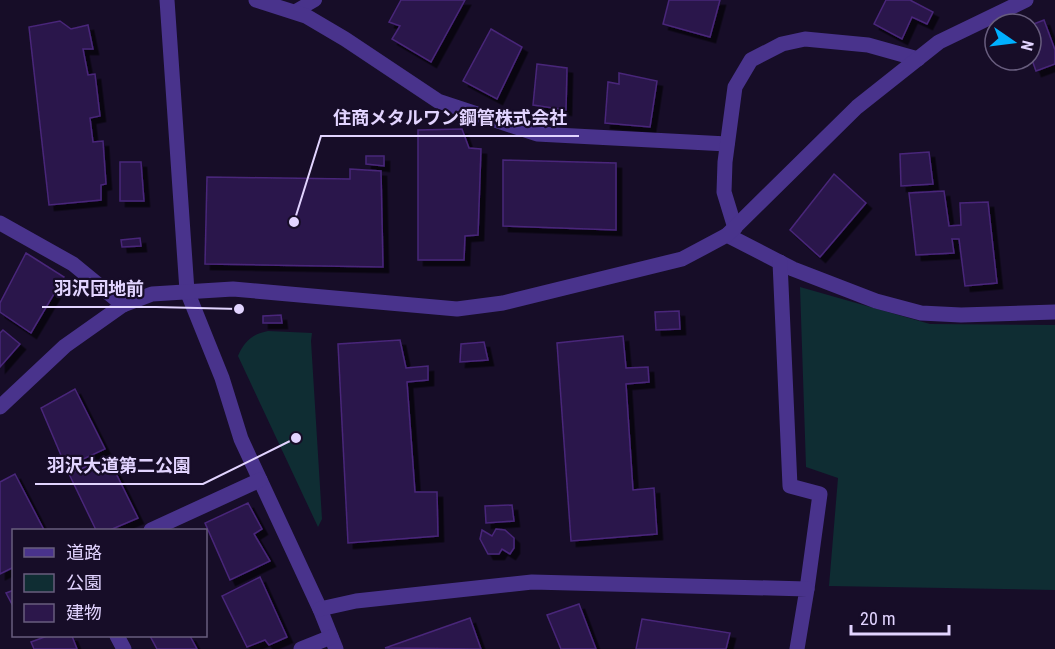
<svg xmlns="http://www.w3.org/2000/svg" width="1055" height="649" viewBox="0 0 1055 649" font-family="'Roboto Condensed','Noto Sans JP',sans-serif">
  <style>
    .green { fill: #0f2d33 }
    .building { fill: #2c174b; stroke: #48267a; stroke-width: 1.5; filter: url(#shadow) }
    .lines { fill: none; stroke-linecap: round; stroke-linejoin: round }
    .service { stroke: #49338c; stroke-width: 14 }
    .minor { stroke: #49338c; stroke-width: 15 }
    .tertiary { stroke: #49338c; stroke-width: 15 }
    .leader { fill: none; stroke: #e2d4ff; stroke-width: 2 }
    .callout-dot { fill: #e2d4ff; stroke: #170d28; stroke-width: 2 }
    .callout-label { font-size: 18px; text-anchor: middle; font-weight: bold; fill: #e2d4ff; stroke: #170d28; stroke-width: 4.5; stroke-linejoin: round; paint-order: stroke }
  </style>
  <defs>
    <filter id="shadow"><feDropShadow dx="5.5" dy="5.5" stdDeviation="0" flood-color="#0009"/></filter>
  </defs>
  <rect width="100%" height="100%" fill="#170d28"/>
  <g class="green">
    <polygon points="800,287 930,324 1055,325 1055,590 829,586 838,478 806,467"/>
    <path d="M268,331L312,333L311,341L322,519L318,527L238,356C244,342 252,334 268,331Z"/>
  </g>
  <g class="building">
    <polygon points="401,0 465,0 431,62 392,39 400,26 389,22"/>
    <polygon points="669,0 720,0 710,37 663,24"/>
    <polygon points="886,0 910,0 933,12 927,24 912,17 902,39 874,24"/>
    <polygon points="1044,20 1055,50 1055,64 1036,71 1031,57 1031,25"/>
    <polygon points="60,21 71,29 88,25 93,49 83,49 88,75 95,74 100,116 90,118 93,142 103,141 106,184 101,185 101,200 49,205 29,27"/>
    <polygon points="491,29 522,47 497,99 463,81"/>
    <polygon points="537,64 567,68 566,110 533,105"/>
    <polygon points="619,73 657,81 650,127 605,123 608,82 619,84"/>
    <polygon points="462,129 469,148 481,149 478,235 465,236 464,260 418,260 418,130"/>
    <polygon points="929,152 933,184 901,186 900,154"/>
    <polygon points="366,156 384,156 384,166 366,164"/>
    <polygon points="503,160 616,163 616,230 503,226"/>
    <polygon points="120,162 141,162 144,201 120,201"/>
    <polygon points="350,169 381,171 383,267 205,264 207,177 350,179"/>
    <polygon points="834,174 866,203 820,257 790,230"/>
    <polygon points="944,191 949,226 961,225 960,203 988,202 997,283 965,286 959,239 952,239 954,253 916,255 909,193"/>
    <polygon points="140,238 141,246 122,247 121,240"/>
    <polygon points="26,253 64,277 31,333 0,312 0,303"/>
    <polygon points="679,311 680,329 656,330 655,312"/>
    <polygon points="281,315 282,323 263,323 263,316"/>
    <polygon points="3,330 20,344 0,367 0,333"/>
    <polygon points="623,336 626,368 648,367 649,382 626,384 633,490 654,488 657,534 571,541 557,343"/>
    <polygon points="400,340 406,368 428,366 428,380 407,382 415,492 437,492 438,536 348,543 338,344"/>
    <polygon points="484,342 488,360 460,362 461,344"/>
    <polygon points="75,389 105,449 66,467 41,408"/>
    <polygon points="108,457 138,518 110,530 96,530 69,474"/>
    <polygon points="15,474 44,530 14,530 14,567 0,574 0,482"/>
    <polygon points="248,503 262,529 254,534 270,561 230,580 205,523"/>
    <polygon points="512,505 514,521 486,523 485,506"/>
    <polygon points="496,529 505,530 514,538 514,548 510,554 502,549 499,554 488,554 480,539 482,530 492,536"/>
    <polygon points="260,577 287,637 269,645 265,640 247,647 222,596"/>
    <polygon points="14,590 14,608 6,593"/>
    <polygon points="579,604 596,649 561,649 547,615"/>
    <polygon points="470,618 481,649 385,648"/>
    <polygon points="642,619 730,633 726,649 636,649"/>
    <polygon points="47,636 72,636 77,649 34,649 31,642"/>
    <polygon points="150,636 190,636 197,649 157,649"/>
  </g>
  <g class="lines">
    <polyline class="service" points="294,12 315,0"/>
    <g class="minor">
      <polyline points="167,0 187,291 222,378 241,439 320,609 336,649"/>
      <polyline points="256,0 306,16 345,39 438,101 537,134 727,144"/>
      <polyline points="0,223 73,264 123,305"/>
      <polyline points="735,228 724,192 725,162 735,87 751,60 782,44 805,39 868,45 918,59"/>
      <polyline points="727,235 793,269 876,301 921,313 961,315 1055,312"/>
      <polyline points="780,262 790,486 820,494 807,589"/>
      <polyline points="151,530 260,480"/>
      <polyline points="320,609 356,601 532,582 807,589 797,649"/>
      <polyline points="117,636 124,649"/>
      <polyline points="301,649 331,637"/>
    </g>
    <polyline class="tertiary" points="0,407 65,346 123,305 152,294 233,289 457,309 503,303 682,259 727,235 857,107 939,42 1026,0"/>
  </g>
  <path class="leader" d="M294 222L321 136H579M239 309L156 307H42M296 438L203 484H35"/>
  <g class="callout-dot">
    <circle cx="294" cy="222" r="6"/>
    <circle cx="239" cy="309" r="6"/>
    <circle cx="296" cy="438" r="6"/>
  </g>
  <g class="callout-label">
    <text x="450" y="124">住商メタルワン鋼管株式会社</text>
    <text x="99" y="295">羽沢団地前</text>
    <text x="119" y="472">羽沢大道第二公園</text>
  </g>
  <rect x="12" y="529" width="195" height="108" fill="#170d28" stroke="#685d7e" stroke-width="1.5"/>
  <rect x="24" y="548" width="30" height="9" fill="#49338c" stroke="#685d7e" stroke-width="1.5"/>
  <text x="66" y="559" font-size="18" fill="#e2d4ff">道路</text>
  <rect x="24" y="574" width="30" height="18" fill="#0f2d33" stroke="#685d7e" stroke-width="1.5"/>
  <text x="66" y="589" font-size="18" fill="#e2d4ff">公園</text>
  <rect x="24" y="604" width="30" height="18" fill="#2c174b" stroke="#685d7e" stroke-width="1.5"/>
  <text x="66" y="619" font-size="18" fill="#e2d4ff">建物</text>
  <g transform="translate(1013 42) rotate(104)"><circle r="28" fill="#170d28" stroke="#685d7e" stroke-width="1.5"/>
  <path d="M0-4.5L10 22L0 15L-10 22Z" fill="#00b0ff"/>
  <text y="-9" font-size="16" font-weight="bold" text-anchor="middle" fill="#e2d4ff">N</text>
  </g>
  <path d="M851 625v9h98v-9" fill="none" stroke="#e2d4ff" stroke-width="3"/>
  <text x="860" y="625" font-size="18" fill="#e2d4ff" stroke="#170d28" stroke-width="4.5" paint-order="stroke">20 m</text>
</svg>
